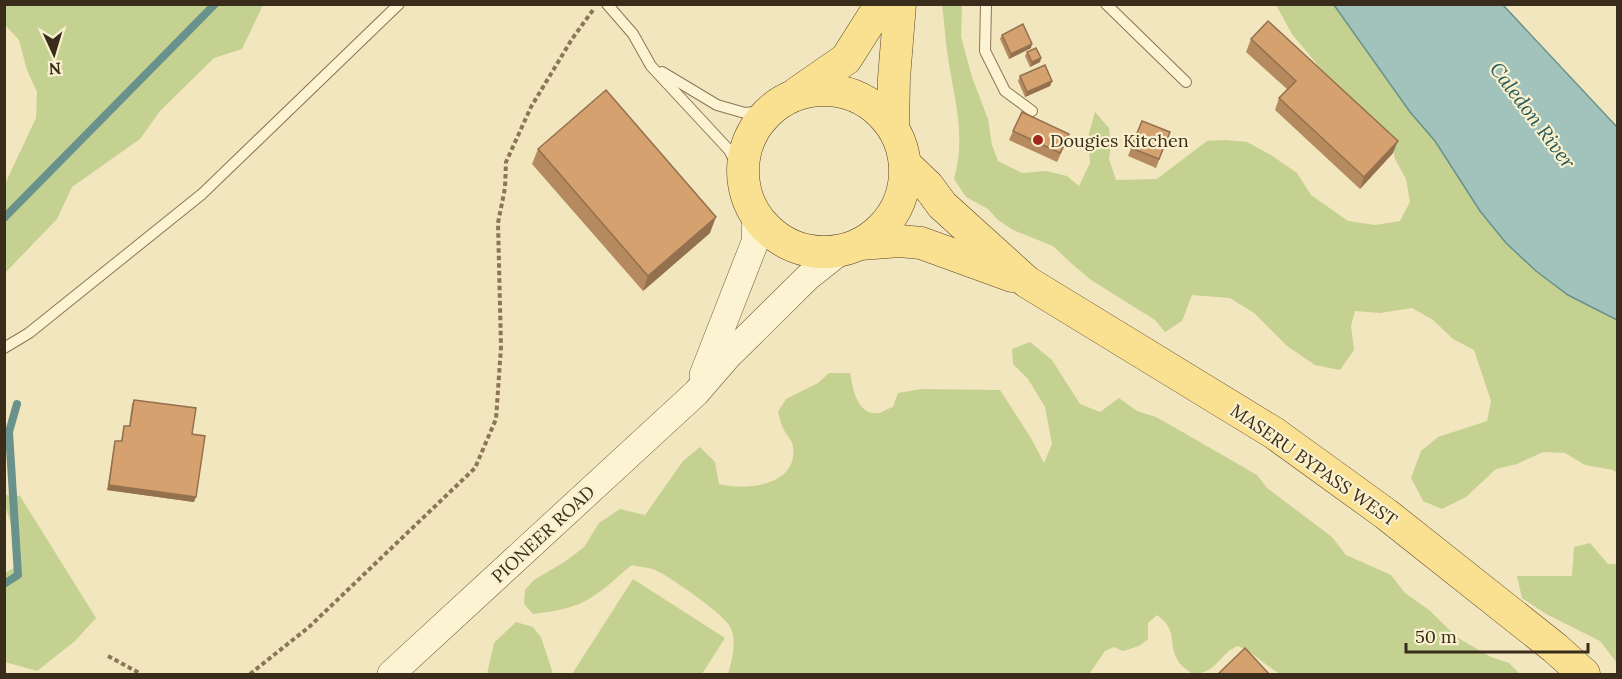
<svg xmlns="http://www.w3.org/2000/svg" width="1622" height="679" viewBox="0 0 1622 679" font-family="Lora,serif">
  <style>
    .green { fill: #c5d191 }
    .water { fill: #a2c3bc; stroke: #68928b; stroke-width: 1.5 }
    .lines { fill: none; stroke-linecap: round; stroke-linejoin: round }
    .stream { stroke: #68928b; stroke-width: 8 }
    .lane-casing { stroke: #8c7655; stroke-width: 12 }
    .secondary-casing { stroke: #6e5738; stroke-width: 28 }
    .primary-casing { stroke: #59432a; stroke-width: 33 }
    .path { stroke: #8c7655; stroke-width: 4; stroke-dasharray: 4.5 3; stroke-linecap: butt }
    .lane { stroke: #fcf3d2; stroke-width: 10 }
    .secondary { stroke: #fcf3d2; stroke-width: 27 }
    .primary { stroke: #fae191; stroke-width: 32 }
    .wall { fill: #b68a5f }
    .shaded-wall { fill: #94714e }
    .building { fill: #d4a16f; stroke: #94714e; stroke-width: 1.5 }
    .poi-dot { fill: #a1271e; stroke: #f9f0ce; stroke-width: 2 }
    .labels { text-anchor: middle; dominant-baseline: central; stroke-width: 4.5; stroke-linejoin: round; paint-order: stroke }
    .poi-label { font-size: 18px; fill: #3a2c1b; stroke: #f9f0ce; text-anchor: start }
    .street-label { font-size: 18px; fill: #3a2c1b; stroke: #f9f0ce }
    .water-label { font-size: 20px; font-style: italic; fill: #285b5b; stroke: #f9f0ce }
  </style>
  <rect width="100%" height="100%" fill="#f2e6be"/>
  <g class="green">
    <polygon points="5,4 263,5 242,49 214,58 160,111 140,139 72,187 57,219 5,273 5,184 36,118 37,92 27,70 19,40 5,25"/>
    <path d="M942,5H962L961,37L972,77L988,119L992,145L998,161L1022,173L1046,171L1067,176L1079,186L1090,163L1088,137L1095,112L1109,128L1111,146L1109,159L1116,180L1157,179L1207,141L1225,140L1247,142L1271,155L1297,173L1311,195L1348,221L1375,225L1400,221L1410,202L1406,179L1395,159L1390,135L1325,74L1292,34L1276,5H1334L1410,112L1435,141L1480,211L1506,243L1536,271L1568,295L1617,320V473L1613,470L1585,465L1565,453L1543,452L1517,464L1496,469L1466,497L1442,509L1423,501L1411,478L1421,451L1438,437L1487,421L1491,401L1474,350L1453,339L1433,320L1412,308L1380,313L1355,311L1351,326L1354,350L1340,370L1315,365L1287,346L1254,313L1230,298L1192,295L1182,321L1165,332L1155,320L1091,280L1071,263L1053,246L1013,230L998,220L988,209L966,197L954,179C967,133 953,96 947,51C945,35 944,20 942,5Z"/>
    <path d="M1030,342L1052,360L1080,404L1100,412L1119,398L1137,411L1156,417L1179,430L1257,475L1267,488L1332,537L1346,555L1391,575L1405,593L1429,610L1458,638L1491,657L1509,663L1520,674H1280C1265,665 1254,653 1238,646C1219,653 1218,673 1193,674C1187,670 1179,665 1176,657C1168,639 1178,631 1157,615L1148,623V639L1139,646L1123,651L1114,647L1105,651L1090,673L1084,674H728C732,660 738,638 729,625C722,613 669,576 655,570C648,567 639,567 632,565C615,578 599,596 579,604C564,610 549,612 533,614L524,604L525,590L534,580L566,561L584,547L599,523L620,509L645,515L683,461L700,447L715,462L719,484C746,491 799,486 793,446C792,440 787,436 784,430C781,425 780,418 778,412L786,399L818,383L829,373H850C853,389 857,416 879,413C883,412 889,408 893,407L898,393L922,389L1000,390L1031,438L1044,463L1052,444L1045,407L1028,379L1013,364L1012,349Z"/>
    <polygon points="5,495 20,496 96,618 75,641 37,671 5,662 5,573 17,566 17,544 5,505"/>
    <polygon points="1590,543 1608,564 1617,564 1617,663 1600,641 1546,614 1522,598 1517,576 1572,576 1574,547"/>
    <polygon points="633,579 725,638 702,674 572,674"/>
    <polygon points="516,622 533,627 541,637 553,674 487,674 494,643"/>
  </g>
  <polygon class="water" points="1334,5 1503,5 1617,127 1617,320 1568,295 1536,271 1506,243 1480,211 1435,141 1410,112"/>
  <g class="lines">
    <g class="stream">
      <polyline points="4,218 215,4"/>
      <polyline points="4,584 18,575 9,432 17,404"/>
    </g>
    <defs>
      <g id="lane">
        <polyline points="607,4 633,34 651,66 729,150 744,179"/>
        <polyline points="986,4 985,51 1005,91 1032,111"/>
        <polyline points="1106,4 1186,82"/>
        <polyline points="662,72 717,105 745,113 772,110"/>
        <polyline points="4,348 29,333 202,194 399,4"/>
      </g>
      <g id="secondary">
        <polyline points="703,375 755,242 756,216"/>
        <polyline points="391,674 696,393 728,356 808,277 842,250"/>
      </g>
      <g id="primary">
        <circle cx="824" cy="171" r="81"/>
        <polyline points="797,93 846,59 881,4"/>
        <polyline points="893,127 894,78 900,4"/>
        <polyline points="905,164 928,186 942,205 1027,282 1274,433 1386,514 1555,648 1584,674"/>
        <polyline points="860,244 900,241 921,243 1012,276"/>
      </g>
    </defs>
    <use href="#lane" class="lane-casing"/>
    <use href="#secondary" class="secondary-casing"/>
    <use href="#primary" class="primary-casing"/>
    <g class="path">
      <polyline points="108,656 141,674"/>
      <polyline points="250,674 309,627 475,468 496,419 501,347 498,223 505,188 506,162 531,107 572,39 593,10"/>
    </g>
    <use href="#lane" class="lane"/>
    <use href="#secondary" class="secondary"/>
    <use href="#primary" class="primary"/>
  </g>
  <g class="wall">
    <polygon points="1002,35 1031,48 1009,59 1000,39"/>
    <polygon points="1251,39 1393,153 1360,189 1275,110 1279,98 1287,89 1246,52"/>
    <polygon points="1027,52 1041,58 1040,62 1030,67 1025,56"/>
    <polygon points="1020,76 1052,81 1050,86 1025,97 1018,81"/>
    <polygon points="1142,121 1170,132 1156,168 1128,156"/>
    <polygon points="1013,131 1066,143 1057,162 1009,140"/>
    <polygon points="538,149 710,233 643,291 532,164"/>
    <polygon points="134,400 192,434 194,502 107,490 114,445 115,441 121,441 124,426 129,426 132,404"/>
  </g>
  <g class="shaded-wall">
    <polygon points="1032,44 1031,48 1009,59 1011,54"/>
    <polygon points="1041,58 1040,62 1030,67 1032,62"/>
    <polygon points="1052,81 1050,86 1025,97 1027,92"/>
    <polygon points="1398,141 1393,153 1360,189 1364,177"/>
    <polygon points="716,217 710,233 643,291 648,276"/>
    <polygon points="109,485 196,497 194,502 107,490"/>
  </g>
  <g class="building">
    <polygon points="1268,21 1398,141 1364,177 1279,98 1296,81 1251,39"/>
    <polygon points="1023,24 1032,44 1011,54 1002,35"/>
    <polygon points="1036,48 1041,58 1032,62 1027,52"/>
    <polygon points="1045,65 1052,81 1027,92 1020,76"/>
    <polygon points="606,90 716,217 648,276 538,149"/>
    <polygon points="1022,112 1069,134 1060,153 1013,131"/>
    <polygon points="1142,121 1170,132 1159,159 1131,148"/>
    <polygon points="134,400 196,408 192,434 205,436 196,497 109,485 115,441 122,441 124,426 130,426"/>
    <polygon points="1245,648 1270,675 1217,675"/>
  </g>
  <circle class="poi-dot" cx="1038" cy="140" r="6"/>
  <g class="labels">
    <g class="poi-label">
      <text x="1050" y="140">Dougies Kitchen</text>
    </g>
    <g class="street-label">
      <text transform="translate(1314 465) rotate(35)">MASERU BYPASS WEST</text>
      <text transform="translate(543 534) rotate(-43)">PIONEER ROAD</text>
    </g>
    <g class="water-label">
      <text transform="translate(1533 115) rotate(53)">Caledon River</text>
    </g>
  </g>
  <rect width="1622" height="679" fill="none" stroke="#3a2c1b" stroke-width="12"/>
  <g transform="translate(54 54) rotate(176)" stroke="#f9f0ce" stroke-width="4.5" paint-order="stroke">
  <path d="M0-4.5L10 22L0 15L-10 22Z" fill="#3a2c1b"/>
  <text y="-9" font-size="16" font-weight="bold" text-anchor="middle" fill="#3a2c1b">N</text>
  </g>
  <path d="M1406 643v9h182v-9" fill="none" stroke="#3a2c1b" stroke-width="3"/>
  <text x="1415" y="643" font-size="18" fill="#3a2c1b" stroke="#f9f0ce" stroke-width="4.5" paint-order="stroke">50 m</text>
</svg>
